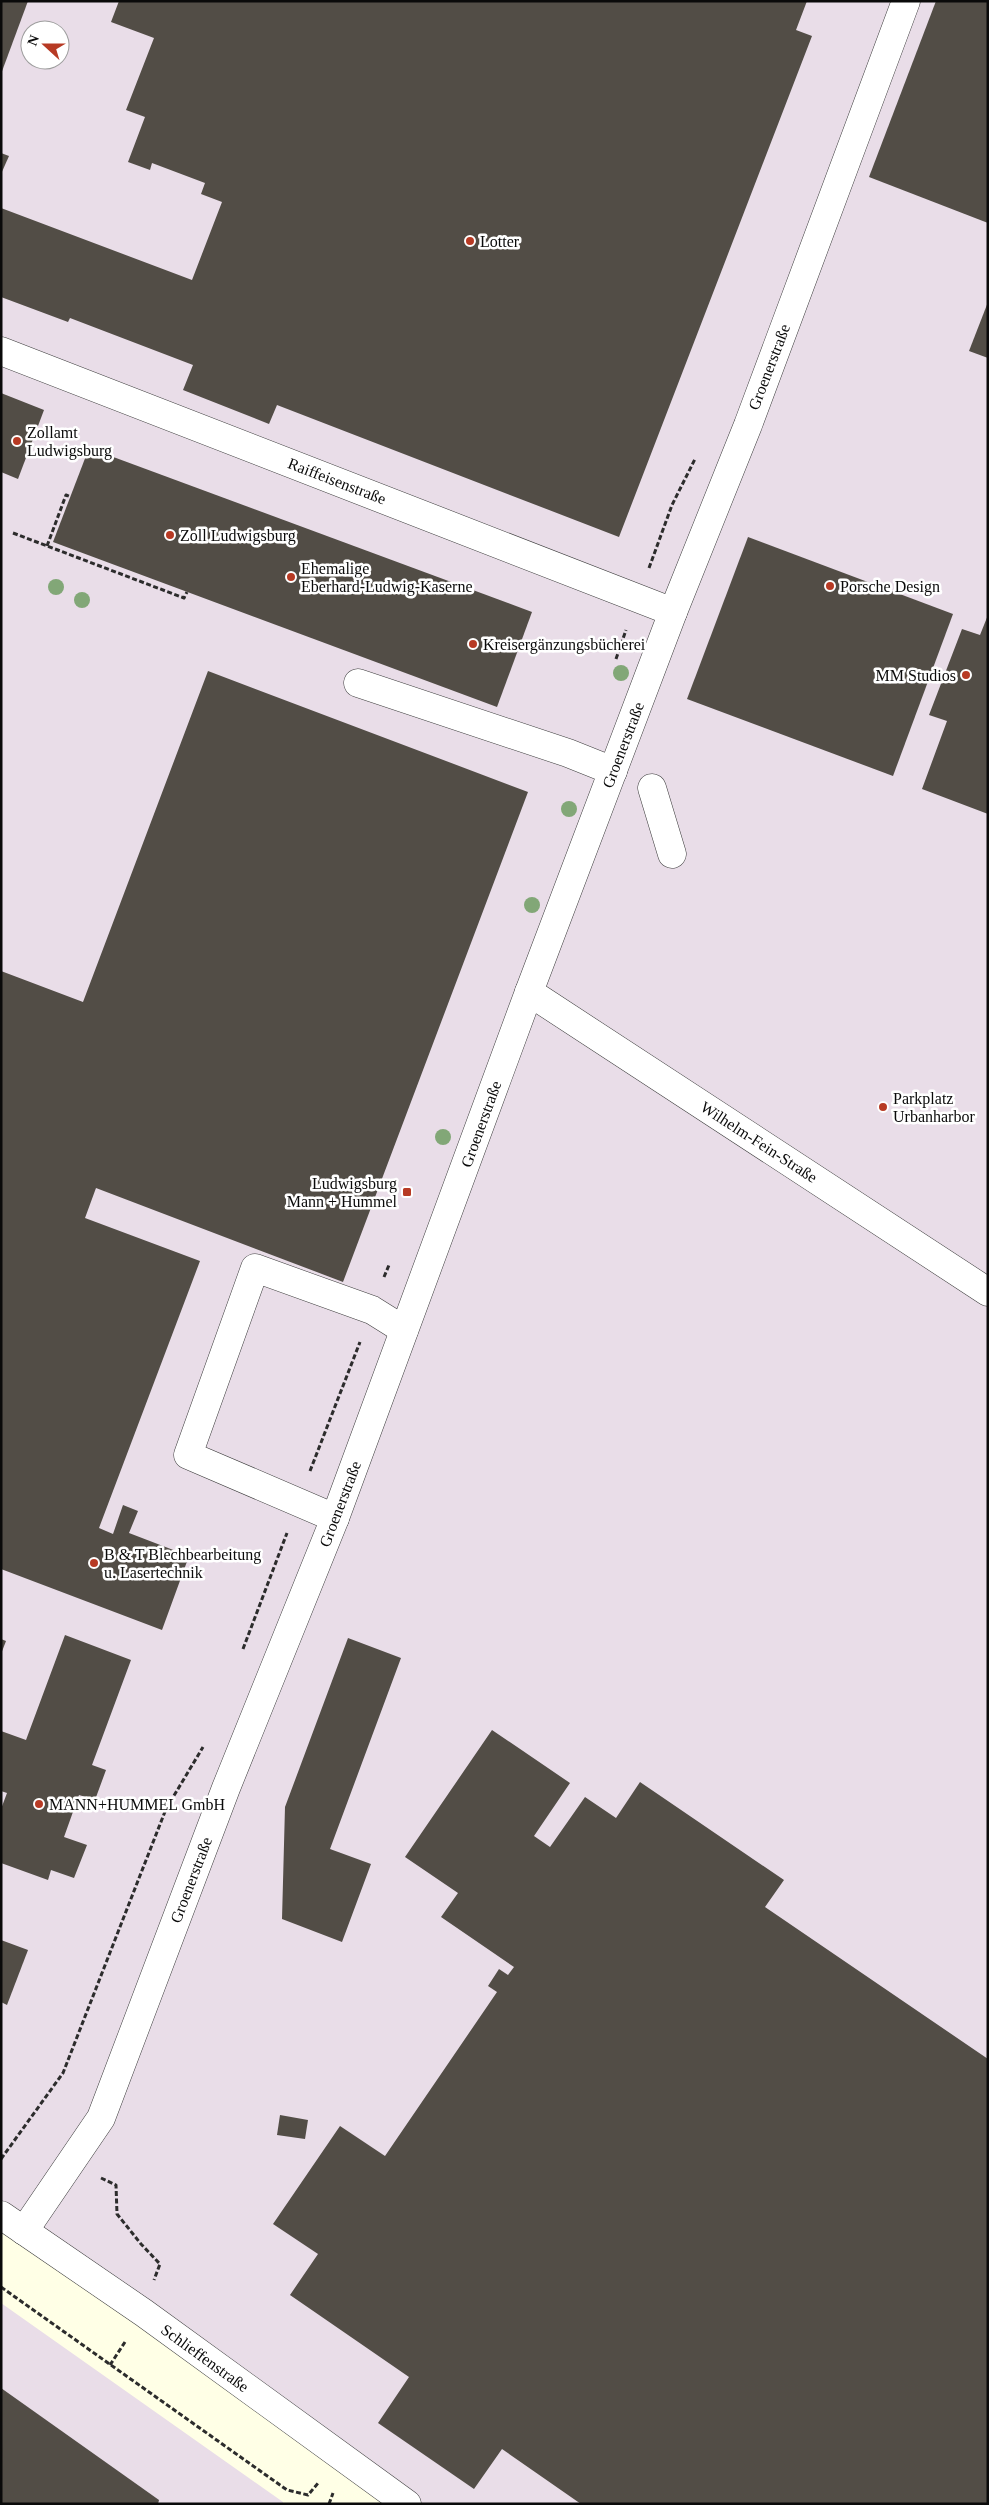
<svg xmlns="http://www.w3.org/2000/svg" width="989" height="2505" viewBox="0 0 989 2505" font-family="'Times New Roman',serif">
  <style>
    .industrial { fill: #e9dde8; fill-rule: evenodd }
    .building { fill: #524d46 }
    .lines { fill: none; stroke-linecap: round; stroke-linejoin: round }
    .minor-casing { stroke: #3d3d3d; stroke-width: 29 }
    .path { stroke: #2c2c2c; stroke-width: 3; stroke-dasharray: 5 2.5; stroke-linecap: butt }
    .minor { stroke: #fff; stroke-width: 28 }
    .tree { fill: #82a777 }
    .poi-dot { fill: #b73a24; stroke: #fff; stroke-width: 2 }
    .labels { text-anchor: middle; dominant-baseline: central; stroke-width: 5; stroke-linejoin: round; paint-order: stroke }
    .poi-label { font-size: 16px; fill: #0a0a0a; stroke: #fff; text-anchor: start }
    .street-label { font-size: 16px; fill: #0a0a0a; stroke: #fff }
  </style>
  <rect width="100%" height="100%" fill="#ffffe6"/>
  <g class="industrial">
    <path d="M1,1H988V2504H407L1,2215ZM30,30H60V60H30Z"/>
    <polygon points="1,2303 283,2502 283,2504 1,2504"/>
  </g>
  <g class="building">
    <polygon points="1,1 28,1 1,74"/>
    <polygon points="119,1 807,1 796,30 812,36 619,537 277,405 269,424 183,390 193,365 70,318 68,322 1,297 1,208 192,280 222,202 201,194 205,183 152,163 150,170 128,162 145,117 126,110 154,38 111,22"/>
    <polygon points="936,1 988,1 988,223 869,177"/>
    <polygon points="1,153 9,156 1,174"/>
    <polygon points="988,302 988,358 969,351"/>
    <polygon points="1,393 44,410 18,479 1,472"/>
    <polygon points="89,448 532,612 497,707 53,542"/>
    <polygon points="748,537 953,614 893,776 687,699"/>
    <polygon points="988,615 988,814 922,789 947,721 929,715 962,629 980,635"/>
    <polygon points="208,671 528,792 343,1282 96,1188 85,1218 200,1261 99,1528 113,1534 123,1505 138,1511 129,1533 189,1556 162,1630 1,1569 1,971 83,1002"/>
    <polygon points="65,1635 131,1660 92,1765 106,1770 95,1800 79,1795 64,1837 87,1845 74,1878 51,1870 48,1880 1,1863 1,1809 7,1793 1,1791 1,1731 26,1740"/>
    <polygon points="348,1638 401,1658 330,1849 371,1864 342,1942 282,1919 285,1807"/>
    <polygon points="1,1639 6,1641 1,1654"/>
    <polygon points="492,1730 570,1783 534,1836 550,1847 585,1797 616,1818 640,1782 784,1880 765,1907 988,2059 988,2504 581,2504 502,2449 474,2489 378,2423 409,2377 290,2295 318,2254 273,2224 340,2126 385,2156 497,1992 488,1986 499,1969 508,1975 514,1967 441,1917 458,1893 405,1857"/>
    <polygon points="1,1940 28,1950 7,2005 1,2002"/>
    <polygon points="280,2115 308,2120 305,2139 277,2135"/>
    <polygon points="1,2388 159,2500 158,2504 1,2504"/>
  </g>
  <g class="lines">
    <defs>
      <g id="minor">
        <polyline points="1,351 673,612"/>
        <polyline points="358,683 568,753 613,771"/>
        <polyline points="652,788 672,854"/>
        <polyline points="529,992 988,1292"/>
        <polyline points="335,1518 188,1455 255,1268 372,1310 404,1330"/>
        <polyline points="1,2215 144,2313 407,2504"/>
        <polyline points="24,2231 101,2118 226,1788 335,1518 529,992 673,612 748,425 906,1"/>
      </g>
    </defs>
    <use href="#minor" class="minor-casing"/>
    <g class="path">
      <polyline points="13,533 184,598 187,592"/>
      <polyline points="47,546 66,495 71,497"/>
      <polyline points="649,568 672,505 695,459"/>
      <polyline points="616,659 626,630"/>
      <polyline points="384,1277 389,1265"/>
      <polyline points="310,1471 360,1342"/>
      <polyline points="243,1649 287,1533"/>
      <polyline points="1,2159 63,2073 166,1809 203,1747"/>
      <polyline points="101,2178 116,2185 117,2214 141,2244 160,2264 154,2280"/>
      <polyline points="1,2287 287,2490 308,2495 319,2482"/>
      <polyline points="110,2365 125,2342"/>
      <polyline points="329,2504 333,2493"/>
    </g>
    <use href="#minor" class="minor"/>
  </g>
  <g class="tree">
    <circle cx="56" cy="587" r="8"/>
    <circle cx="82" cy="600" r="8"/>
    <circle cx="621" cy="673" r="8"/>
    <circle cx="569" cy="809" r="8"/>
    <circle cx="532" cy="905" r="8"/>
    <circle cx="443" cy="1137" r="8"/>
  </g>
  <g class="poi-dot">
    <circle cx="470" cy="241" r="5"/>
    <circle cx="17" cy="441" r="5"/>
    <circle cx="170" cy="535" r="5"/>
    <circle cx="291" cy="577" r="5"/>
    <circle cx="830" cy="586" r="5"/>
    <circle cx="473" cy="644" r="5"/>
    <circle cx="966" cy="675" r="5"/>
    <circle cx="883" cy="1107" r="5"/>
    <rect x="402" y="1187" width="10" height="10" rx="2.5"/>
    <circle cx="94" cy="1563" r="5"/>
    <circle cx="39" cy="1804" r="5"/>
  </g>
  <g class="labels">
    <g class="poi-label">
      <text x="480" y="241">Lotter</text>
      <text x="27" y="432">Zollamt<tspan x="27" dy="18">Ludwigsburg</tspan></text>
      <text x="180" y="535">Zoll Ludwigsburg</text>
      <text x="301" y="568">Ehemalige<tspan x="301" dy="18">Eberhard-Ludwig-Kaserne</tspan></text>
      <text x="840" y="586">Porsche Design</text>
      <text x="483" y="644">Kreisergänzungsbücherei</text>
      <text x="956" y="675" text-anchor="end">MM Studios</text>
      <text x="893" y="1098">Parkplatz<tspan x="893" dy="18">Urbanharbor</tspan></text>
      <text x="397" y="1183" text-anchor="end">Ludwigsburg<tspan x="397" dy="18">Mann + Hummel</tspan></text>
      <text x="104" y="1554">B &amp; T Blechbearbeitung<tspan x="104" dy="18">u. Lasertechnik</tspan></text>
      <text x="49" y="1804">MANN+HUMMEL GmbH</text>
    </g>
    <g class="street-label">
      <text transform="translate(769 367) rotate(-69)">Groenerstraße</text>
      <text transform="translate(337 481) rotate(21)">Raiffeisenstraße</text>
      <text transform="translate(623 745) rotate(-69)">Groenerstraße</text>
      <text transform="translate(481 1124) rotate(-70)">Groenerstraße</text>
      <text transform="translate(759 1142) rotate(33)">Wilhelm-Fein-Straße</text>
      <text transform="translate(340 1504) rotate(-69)">Groenerstraße</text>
      <text transform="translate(191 1880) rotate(-69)">Groenerstraße</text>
      <text transform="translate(205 2358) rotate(36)">Schlieffenstraße</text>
    </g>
  </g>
  <rect width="989" height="2505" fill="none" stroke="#0a0a0a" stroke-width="5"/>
  <g transform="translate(45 45) rotate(291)"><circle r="24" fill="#ffffff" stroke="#9d9d9d"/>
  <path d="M0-4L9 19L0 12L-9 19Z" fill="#b73a24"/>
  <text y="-8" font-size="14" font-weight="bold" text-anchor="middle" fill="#0a0a0a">N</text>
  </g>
</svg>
